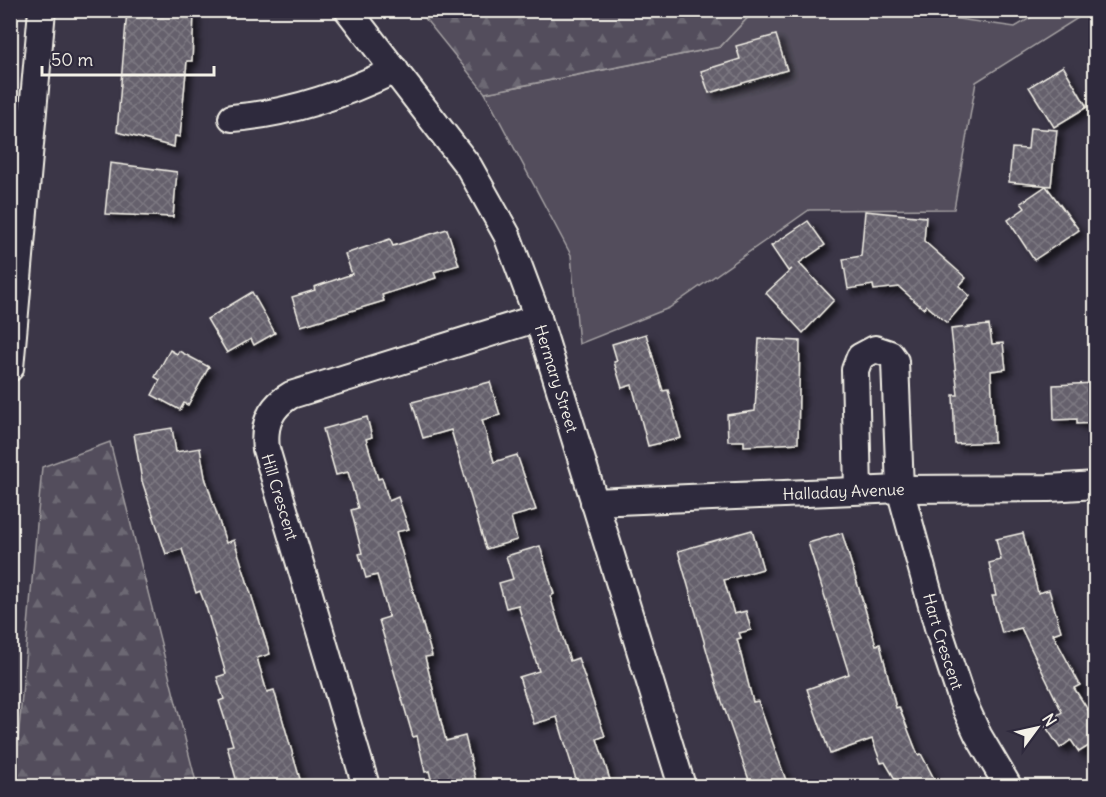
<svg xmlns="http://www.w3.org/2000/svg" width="1106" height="797" viewBox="0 0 1106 797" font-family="Delius,sans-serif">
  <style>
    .green { fill: #534e5c; stroke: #a4a0a2; stroke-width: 1.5 }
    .forest { fill: url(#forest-firs); stroke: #a4a0a2; stroke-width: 1.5 }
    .building { fill: url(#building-cross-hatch); stroke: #f4f1e8; stroke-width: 1.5; filter: url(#shadow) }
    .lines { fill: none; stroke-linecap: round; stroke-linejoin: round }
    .minor-casing { stroke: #f4f1e8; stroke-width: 30 }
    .minor { stroke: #2f2a3d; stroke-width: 26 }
    .labels { text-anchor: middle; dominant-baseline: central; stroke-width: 6; stroke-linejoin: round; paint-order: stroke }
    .street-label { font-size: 16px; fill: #f4f1e8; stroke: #2f2a3d }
  </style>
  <defs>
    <pattern id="forest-firs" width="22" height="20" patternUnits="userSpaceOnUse" patternTransform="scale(1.5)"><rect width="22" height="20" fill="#534e5c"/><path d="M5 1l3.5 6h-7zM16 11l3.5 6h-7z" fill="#6c6873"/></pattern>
    <pattern id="building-cross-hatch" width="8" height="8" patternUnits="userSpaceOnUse" patternTransform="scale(1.5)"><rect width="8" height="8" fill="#65616c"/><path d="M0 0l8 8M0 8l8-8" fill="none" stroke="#7c7881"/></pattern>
    <filter id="shadow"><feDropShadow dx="5.5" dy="5.5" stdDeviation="3" flood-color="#0009"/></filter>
  </defs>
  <rect width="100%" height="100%" fill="#3b3647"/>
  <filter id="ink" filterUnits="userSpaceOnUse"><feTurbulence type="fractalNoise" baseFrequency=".0167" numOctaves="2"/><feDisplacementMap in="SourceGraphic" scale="12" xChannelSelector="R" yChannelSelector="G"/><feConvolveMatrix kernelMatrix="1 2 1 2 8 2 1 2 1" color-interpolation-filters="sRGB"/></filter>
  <g filter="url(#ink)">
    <polygon class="green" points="754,11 933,11 937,16 1015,27 1042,11 1089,11 976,82 954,209 809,210 669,308 579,344 571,255 485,93 720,47"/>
    <g class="forest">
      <polygon points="419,11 754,11 720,47 485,93"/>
      <polygon points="110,442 197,786 14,786 42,467"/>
    </g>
    <g class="building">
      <polygon points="127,10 194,13 192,61 187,61 180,137 175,136 174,147 117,132"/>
      <polygon points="776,35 787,70 709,93 701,71 740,59 736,46"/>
      <polygon points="1063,66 1087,107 1054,127 1029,87"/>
      <polygon points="1030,128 1057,130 1051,186 1009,182 1012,148 1028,149"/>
      <polygon points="110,163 177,172 173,217 105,214"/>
      <polygon points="1046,186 1079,230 1034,260 1008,220 1025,208 1021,203"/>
      <polygon points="865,211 926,217 924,241 966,278 959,286 970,296 947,323 926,305 924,309 899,287 874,290 873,285 848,289 843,259 861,256"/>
      <polygon points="808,221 825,245 799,263 834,300 803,333 766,293 792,269 788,271 771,246"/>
      <polygon points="447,229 459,265 434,272 436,278 382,295 384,301 301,326 292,297 315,290 314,287 352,274 345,254 390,239 393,246"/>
      <polygon points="252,292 275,333 254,345 251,339 227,353 207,319"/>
      <polygon points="989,325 992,344 1003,343 1006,369 991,371 994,442 955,444 953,395 958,395 951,329"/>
      <polygon points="646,334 663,391 668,390 681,438 648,446 632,385 622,388 614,362 617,361 612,344"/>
      <polygon points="759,339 800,341 798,443 744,446 744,441 728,441 727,415 755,411"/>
      <polygon points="170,350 177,354 179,351 209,367 188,405 184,403 180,410 152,395 160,380 155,377"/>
      <polygon points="490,382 500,415 482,420 494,462 517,455 536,510 511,517 517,540 486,549 451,430 423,438 412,402"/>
      <polygon points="1095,383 1095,423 1077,424 1077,419 1054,420 1053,385"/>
      <polygon points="367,417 372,437 366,439 378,479 382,478 389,501 398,497 409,529 396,532 432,656 425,657 446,741 465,736 477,786 433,786 429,771 425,772 417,736 413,737 379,620 389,617 377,575 366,578 359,554 362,553 351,510 358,508 348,472 336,475 323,429"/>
      <polygon points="172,428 176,452 200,448 205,477 226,543 234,540 270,654 257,658 267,692 274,690 302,786 238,786 227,746 233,745 219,701 224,699 217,677 226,674 206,607 200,591 196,593 182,549 166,554 142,481 134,434"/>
      <polygon points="752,530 763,569 724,580 734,614 746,611 751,630 739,633 741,638 737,639 753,702 758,701 788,786 751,786 718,690 678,551"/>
      <polygon points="842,533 876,645 880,644 896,708 899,707 918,755 921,754 938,786 899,786 885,762 881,763 872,739 830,754 807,689 849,674 808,543"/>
      <polygon points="1023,533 1038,593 1049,590 1061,631 1053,634 1080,685 1074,688 1095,721 1095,742 1079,752 1071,740 1060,748 1044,724 1062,712 1021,628 1002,633 992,596 996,596 989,563 1001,560 996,539"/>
      <polygon points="540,546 554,594 550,596 570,661 578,658 605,736 597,739 612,786 578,786 557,717 534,724 519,677 539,671 518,605 506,608 499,583 513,579 506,556"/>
    </g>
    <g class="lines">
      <defs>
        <g id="minor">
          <path id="s1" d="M348,10L469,167L507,235L538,318L682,786"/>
          <path d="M232,118C288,114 345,94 395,70"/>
          <polyline points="10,368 42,10"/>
          <path id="s2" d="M858,490L855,370L860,357L875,349L890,354L895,361L900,489L939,631L962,700L978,735L1008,786"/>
          <path id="s3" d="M594,502L900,489L1049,488L1096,485"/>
          <path d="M366,786L266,449C263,425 270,407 291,395L538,318"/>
        </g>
      </defs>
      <use href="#minor" class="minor-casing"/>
      <use href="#minor" class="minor"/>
    </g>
  </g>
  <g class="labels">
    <g class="street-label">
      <text stroke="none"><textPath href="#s1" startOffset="428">Hermary Street</textPath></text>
      <text stroke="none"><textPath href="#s3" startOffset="250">Halladay Avenue</textPath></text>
      <text transform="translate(280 497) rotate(73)">Hill Crescent</text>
      <text stroke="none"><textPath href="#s2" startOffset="462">Hart Crescent</textPath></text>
    </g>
  </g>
  <rect width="1106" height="797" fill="none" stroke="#2f2a3d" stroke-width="36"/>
  <rect x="18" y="18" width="1070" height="761" fill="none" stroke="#f4f1e8" stroke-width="2" filter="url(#ink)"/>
  <g transform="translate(1037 728) rotate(57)" stroke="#2f2a3d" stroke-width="4.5" paint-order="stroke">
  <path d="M0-4.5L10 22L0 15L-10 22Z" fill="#f4f1e8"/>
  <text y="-9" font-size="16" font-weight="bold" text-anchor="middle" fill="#f4f1e8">N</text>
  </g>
  <path d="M42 66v9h172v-9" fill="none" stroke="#f4f1e8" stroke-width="3"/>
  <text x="51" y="66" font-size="18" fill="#f4f1e8" stroke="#2f2a3d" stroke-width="4.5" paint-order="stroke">50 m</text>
</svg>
